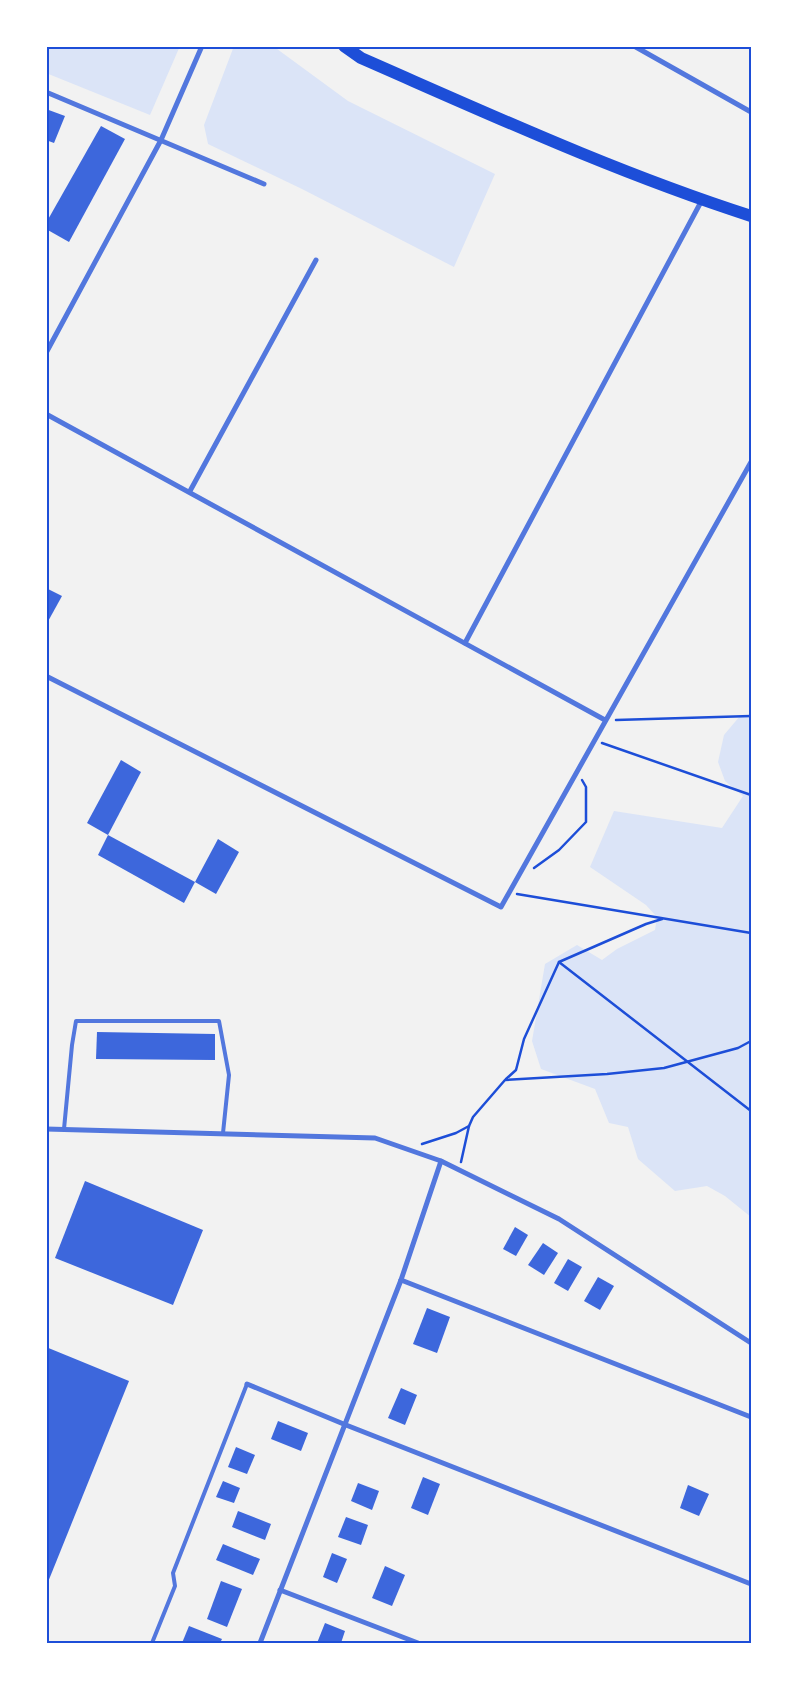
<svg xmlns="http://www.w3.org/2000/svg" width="797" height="1689" viewBox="0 0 797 1689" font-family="Barlow,sans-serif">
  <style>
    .green { fill: #dbe4f7 }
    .building { fill: #3d67dc }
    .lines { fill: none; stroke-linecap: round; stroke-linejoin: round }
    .path { stroke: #1d4ed8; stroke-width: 2.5 }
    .service { stroke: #5277de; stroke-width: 4 }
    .minor { stroke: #5277de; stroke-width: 5 }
    .trunk { stroke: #1d4ed8; stroke-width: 12 }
    .neatline { fill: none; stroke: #1d4ed8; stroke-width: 2 }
  </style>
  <rect width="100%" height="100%" fill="#f2f2f2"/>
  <g class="green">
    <polygon points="46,46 180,46 150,115 46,73"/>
    <polygon points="234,46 273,46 348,101 495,174 454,267 302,189 208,144 204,125"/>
    <polygon points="751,715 751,1217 725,1196 707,1186 675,1191 638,1159 628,1127 609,1123 595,1089 541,1069 532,1041 545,964 577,945 602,960 617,949 655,930 657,917 646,905 590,867 614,811 722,828 743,796 725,781 718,762 724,735 740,716"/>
  </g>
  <g class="building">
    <polygon points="46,109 65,116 54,143 46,140"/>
    <polygon points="101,126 125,139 69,242 46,229 46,223"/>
    <polygon points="46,588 62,596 46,625"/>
    <polygon points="121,760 141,772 108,835 87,823"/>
    <polygon points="108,835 195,882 184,903 98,855"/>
    <polygon points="218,839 239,852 216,894 195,882"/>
    <polygon points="97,1032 215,1034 215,1060 96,1059"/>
    <polygon points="85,1181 203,1230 173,1305 55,1258"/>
    <polygon points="515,1227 528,1235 516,1256 503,1249"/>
    <polygon points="543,1243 558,1253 544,1275 528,1265"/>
    <polygon points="568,1259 582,1267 568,1291 554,1283"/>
    <polygon points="598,1277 614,1286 600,1310 584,1301"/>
    <polygon points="427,1308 450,1317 437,1353 413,1344"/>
    <polygon points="46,1347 129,1381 46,1587"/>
    <polygon points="401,1388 417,1395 405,1425 388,1418"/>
    <polygon points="278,1421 308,1433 301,1451 271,1439"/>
    <polygon points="236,1447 255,1455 247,1474 228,1467"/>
    <polygon points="423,1477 440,1484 428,1515 411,1508"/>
    <polygon points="223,1481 240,1488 234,1503 216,1497"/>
    <polygon points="358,1483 379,1491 372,1510 351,1501"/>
    <polygon points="688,1485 709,1494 699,1516 680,1508"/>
    <polygon points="238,1511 271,1524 265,1540 232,1527"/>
    <polygon points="346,1517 368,1525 361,1545 338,1537"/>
    <polygon points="223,1544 260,1559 253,1575 216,1560"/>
    <polygon points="332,1553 347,1559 337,1583 323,1577"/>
    <polygon points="385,1566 405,1575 392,1606 372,1598"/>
    <polygon points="221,1581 242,1589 227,1627 207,1619"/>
    <polygon points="325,1623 345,1631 341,1643 317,1643"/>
    <polygon points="189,1626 222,1639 220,1643 182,1643"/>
  </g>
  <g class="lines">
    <g class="path">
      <polyline points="616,720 751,716"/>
      <polyline points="602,743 751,795"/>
      <polyline points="534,868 559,850 586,822 586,787 582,780"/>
      <polyline points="517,894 751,933"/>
      <polyline points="559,962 751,1111"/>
      <polyline points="506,1079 516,1070 524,1039 559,962 646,924 662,919"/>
      <polyline points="422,1144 456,1133 469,1126"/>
      <polyline points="461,1162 469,1126 473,1117 505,1080 607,1074 664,1068 738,1048 751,1041"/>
    </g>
    <g class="service">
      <polyline points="64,1129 72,1045 76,1021 219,1021 229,1075 223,1133"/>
      <polyline points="152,1643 175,1586 173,1573 247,1384"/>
    </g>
    <g class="minor">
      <polyline points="634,46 751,112"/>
      <polyline points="46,92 264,184"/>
      <polyline points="46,353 161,140 202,46"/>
      <polyline points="46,414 605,720"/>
      <polyline points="190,491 316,260"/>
      <polyline points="465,643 702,200"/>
      <polyline points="46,676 501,907 751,462"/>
      <polyline points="46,1129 375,1138 441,1161 559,1219 751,1343"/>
      <polyline points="401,1280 751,1417"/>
      <polyline points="247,1384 346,1425 751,1584"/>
      <polyline points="280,1590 418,1643"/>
      <polyline points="260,1643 401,1280 441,1161"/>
    </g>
    <path class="trunk" d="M344,46L361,58C489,114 617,173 751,216"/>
  </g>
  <rect width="797" height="1689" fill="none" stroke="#ffffff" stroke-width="95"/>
  <rect x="48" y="48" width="702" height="1594" class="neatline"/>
</svg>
